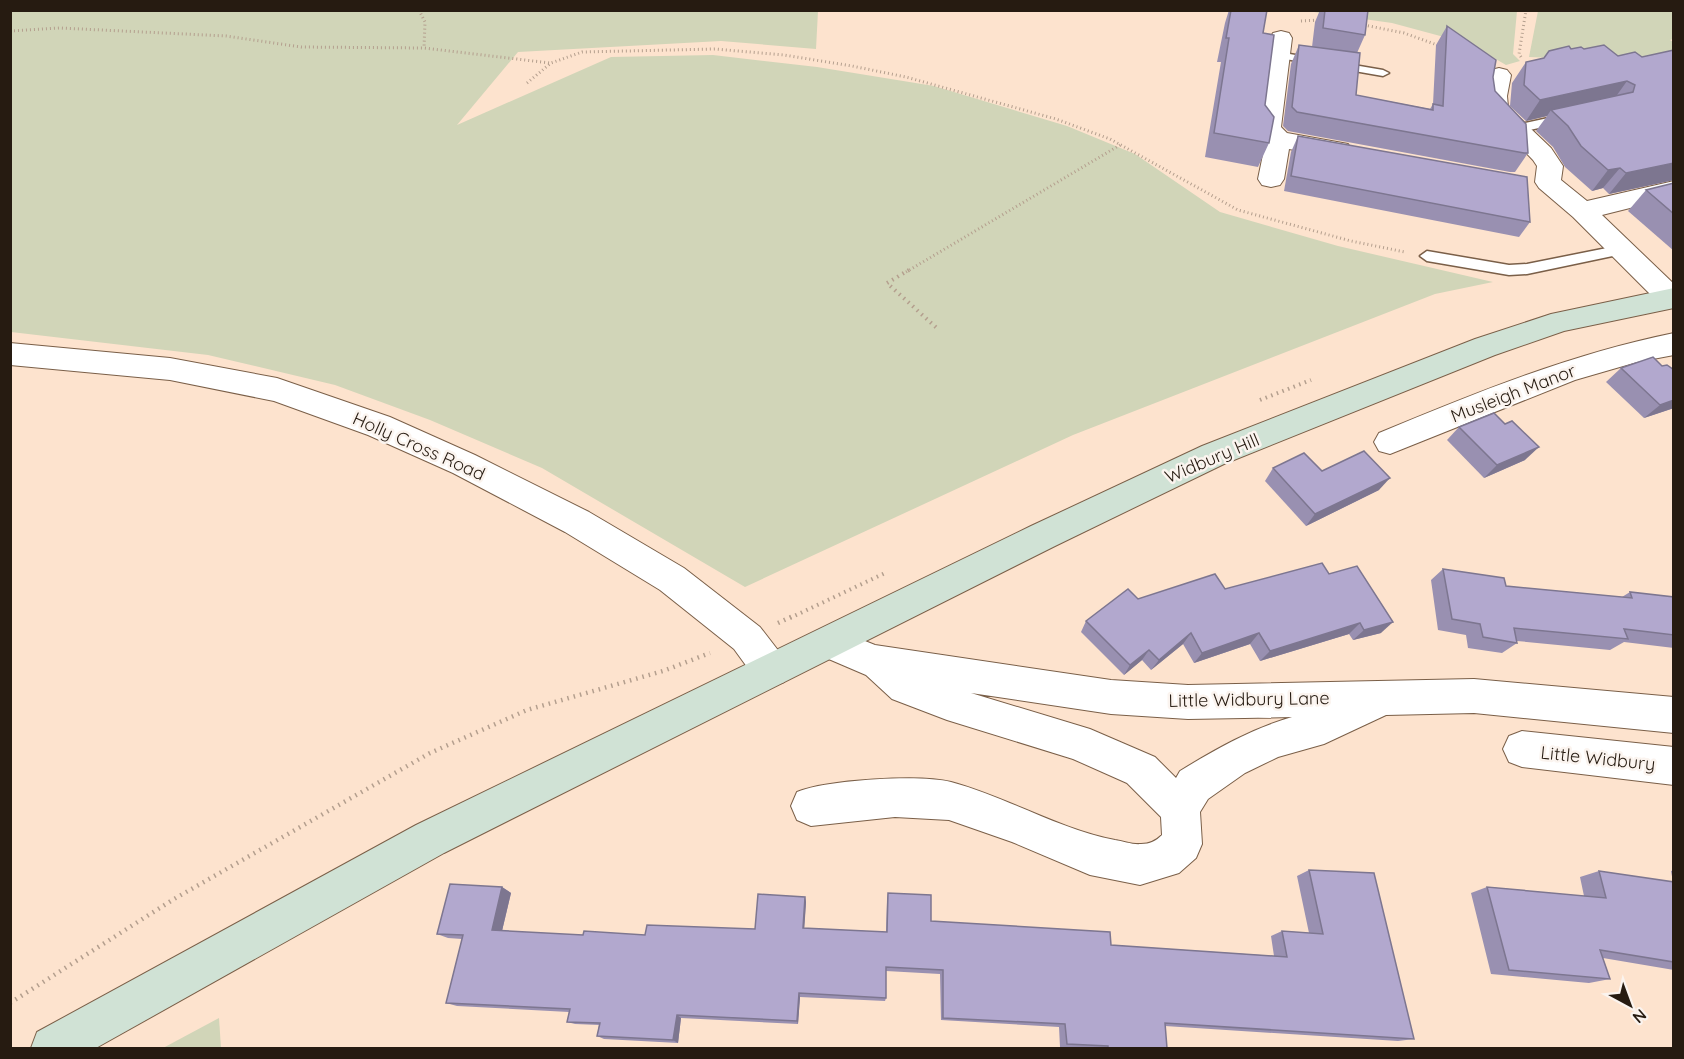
<svg xmlns="http://www.w3.org/2000/svg" width="1684" height="1059" viewBox="0 0 1684 1059" font-family="Quicksand,sans-serif">
  <style>
    .green { fill: #d1d5b8 }
    .lines { fill: none; stroke-linecap: round; stroke-linejoin: round }
    .service-casing { stroke: #7a5f48; stroke-width: 3 }
    .minor-casing { stroke: #7a5f48; stroke-width: 2 }
    .tertiary-casing { stroke: #7a5f48; stroke-width: 2 }
    .secondary-casing { stroke: #7a5f48; stroke-width: 2 }
    .path-far2 { stroke: #b49f8e; stroke-width: 3; stroke-dasharray: 1 3; stroke-linecap: butt }
    .path-far1 { stroke: #b49f8e; stroke-width: 4; stroke-dasharray: 1.5 4.5; stroke-linecap: butt }
    .path { stroke: #b49f8e; stroke-width: 4.5; stroke-dasharray: 1.5 5; stroke-linecap: butt }
    .service { fill: #fff; fill-rule: evenodd }
    .minor { fill: #fff; fill-rule: evenodd }
    .tertiary { fill: #fff; fill-rule: evenodd }
    .secondary { fill: #d0e2d5; fill-rule: evenodd }
    .wall { fill: #9990b1 }
    .shaded-wall { fill: #7d7690 }
    .building { fill: #b2a8ce; stroke: #7d7690; stroke-width: 1.5 }
    .labels { text-anchor: middle; dominant-baseline: central; stroke-width: 5; stroke-linejoin: round; paint-order: stroke }
    .street-label { font-size: 18px; fill: #261b11; stroke: #fbf4ef }
  </style>
  <rect width="100%" height="100%" fill="#fde3ce"/>
  <g class="green">
    <polygon points="11,10 818,11 816,49 721,41 518,52 457,125 611,57 713,55 817,67 934,86 1067,126 1135,154 1220,212 1338,246 1493,282 1435,294 1073,435 745,587 542,468 430,420 335,385 208,355 11,332"/>
    <polygon points="1667,10 1673,12 1673,39 1670,40 1673,42 1673,63 1529,57 1538,11"/>
    <polygon points="1307,11 1517,11 1513,54 1520,61 1506,65 1470,44 1392,23"/>
    <polygon points="219,1018 221,1048 163,1048"/>
  </g>
  <g class="lines">
    <defs>
      <g id="service">
        <polygon points="1278,52 1383,70 1389,73 1383,76 1274,57 1274,53"/>
        <polygon points="1562,115 1566,116 1566,122 1516,133 1510,129 1512,126"/>
        <polygon points="1622,245 1627,247 1629,250 1627,253 1527,274 1509,275 1427,261 1420,256 1427,251 1509,265 1527,264"/>
      </g>
      <g id="minor">
        <polygon points="1281,31 1289,33 1292,38 1281,127 1287,133 1348,144 1351,150 1348,156 1339,158 1289,149 1284,179 1280,185 1271,187 1262,185 1258,179 1266,140 1257,129 1270,38 1273,33"/>
        <path d="M1499,68L1507,70L1511,75L1507,96L1508,107L1551,148L1563,166L1561,180L1587,201L1674,181V197L1602,215L1674,284V307L1661,305L1573,217L1539,188L1535,182L1537,166L1533,160L1484,109C1483,96 1483,81 1491,70Z"/>
        <path d="M1674,333V355L1637,362L1575,380L1390,454L1379,451L1374,442L1379,433C1475,393 1571,354 1674,333Z"/>
        <path d="M830,627L875,645L1111,680L1188,685L1474,679L1674,697V733L1474,713L1386,715L1324,744L1278,757L1245,773L1208,799L1200,812L1202,844L1196,858L1179,873L1140,885L1090,875L1012,842L949,820L895,817L811,826L797,820L791,806L797,792C826,780 920,774 951,782C1007,797 1058,829 1115,840C1123,841 1133,845 1141,844C1150,844 1156,841 1162,835L1161,817L1127,783L1073,759L947,720L892,699L866,675L817,654L812,643L817,632ZM971,693L1111,714L1188,719L1292,717C1251,729 1216,749 1180,771L1176,778L1155,757L1090,729Z"/>
        <polygon points="1522,731 1674,747 1674,785 1522,767 1509,762 1503,749 1509,736"/>
      </g>
      <polygon id="tertiary" points="10,343 170,358 277,378 390,417 475,455 589,512 684,568 760,627 784,658 789,670 784,682 771,687 758,682 734,649 660,590 565,532 453,473 368,435 274,401 170,380 10,365"/>
      <polygon id="secondary" points="1674,288 1674,308 1564,331 1495,355 1224,464 1055,546 444,853 96,1048 31,1048 37,1032 416,825 1031,526 1202,446 1475,339 1551,314"/>
    </defs>
    <use href="#service" class="service-casing"/>
    <use href="#minor" class="minor-casing"/>
    <use href="#tertiary" class="tertiary-casing"/>
    <use href="#secondary" class="secondary-casing"/>
    <g class="path-far2">
      <polyline points="419,10 425,22 424,48"/>
      <polyline points="1301,21 1321,20"/>
      <polyline points="1364,25 1404,33 1440,46"/>
      <polyline points="10,31 60,28 226,36 301,47 424,48 550,63"/>
      <polyline points="1521,57 1519,54 1526,10"/>
      <polyline points="527,83 551,63 582,52 715,49 784,55 852,66 906,77 1056,119 1110,139 1238,210 1351,241 1405,252"/>
      <polyline points="906,272 1120,145"/>
    </g>
    <g class="path-far1">
      <polyline points="909,270 887,283 939,330"/>
      <polyline points="1260,400 1311,380"/>
      <polyline points="790,618 885,573"/>
    </g>
    <g class="path">
      <polyline points="778,623 793,616"/>
      <polyline points="10,1003 174,899 430,753 527,710 663,671 710,653"/>
    </g>
    <use href="#service" class="service"/>
    <use href="#minor" class="minor"/>
    <use href="#tertiary" class="tertiary"/>
    <use href="#secondary" class="secondary"/>
  </g>
  <g class="wall">
    <polygon points="1229,10 1267,10 1263,33 1265,105 1269,143 1258,167 1205,157 1221,62 1217,62 1225,23"/>
    <polygon points="1320,10 1368,10 1365,35 1357,53 1356,95 1430,109 1433,104 1436,45 1447,26 1493,77 1495,91 1528,153 1515,172 1510,172 1288,131 1283,126 1291,64 1299,45 1312,47 1315,22"/>
    <polygon points="1571,49 1584,49 1618,56 1635,52 1674,180 1609,194 1603,188 1592,191 1565,167 1553,147 1536,131 1547,116 1526,121 1510,106 1512,83 1526,62 1543,59 1549,51"/>
    <polygon points="1298,136 1530,222 1519,237 1284,191 1291,152"/>
    <polygon points="1674,183 1674,251 1628,211 1646,190"/>
    <polygon points="1662,366 1674,370 1674,408 1644,418 1606,382 1621,368"/>
    <polygon points="1505,424 1525,460 1484,478 1447,440 1459,427"/>
    <polygon points="1273,468 1322,471 1379,490 1306,526 1265,481"/>
    <polygon points="1443,569 1506,586 1622,597 1630,592 1674,597 1674,648 1624,642 1610,650 1517,641 1517,643 1502,653 1468,648 1466,635 1438,630 1431,580"/>
    <polygon points="1329,574 1381,633 1353,640 1349,634 1260,661 1250,644 1194,663 1183,644 1151,670 1142,660 1124,675 1081,632 1086,621 1138,599 1225,589"/>
    <polygon points="1309,870 1414,1039 1398,1041 1165,1026 1167,1048 1101,1048 1060,1047 1059,1027 941,1020 940,974 886,971 886,998 885,1001 800,997 798,1024 681,1018 678,1043 604,1039 597,1036 599,1025 575,1024 567,1022 569,1012 457,1006 446,1003 462,939 448,938 437,934 502,887 511,893 502,931 583,935 645,935 755,929 805,897 806,902 804,928 886,932 887,899 888,893 931,921 1111,945 1274,956 1271,936 1282,931 1309,933 1297,876"/>
    <polygon points="1674,870 1674,970 1603,958 1610,979 1589,983 1491,974 1471,893 1487,887 1584,896 1580,877 1599,871 1673,882 1671,871"/>
  </g>
  <g class="shaded-wall">
    <polygon points="1627,81 1612,102 1551,110 1547,116 1526,121 1540,100"/>
    <polygon points="1674,163 1674,180 1609,194 1626,173"/>
    <polygon points="1620,168 1603,188 1592,191 1608,170"/>
    <polygon points="1674,400 1674,408 1644,418 1660,405"/>
    <polygon points="1539,447 1525,460 1484,478 1497,465"/>
    <polygon points="1390,478 1379,490 1306,526 1315,514"/>
    <polygon points="1393,622 1381,633 1353,640 1364,630"/>
    <polygon points="1360,623 1349,634 1260,661 1270,651"/>
    <polygon points="1191,633 1183,644 1151,670 1159,660"/>
    <polygon points="1259,633 1250,644 1194,663 1202,653"/>
    <polygon points="1149,650 1142,660 1124,675 1130,665"/>
    <polygon points="502,887 511,893 501,935 492,930"/>
    <polygon points="805,897 806,902 804,933 803,928"/>
    <polygon points="799,993 800,997 798,1024 797,1021"/>
    <polygon points="677,1015 681,1018 678,1043 673,1040"/>
  </g>
  <g class="building">
    <polygon points="1231,10 1267,10 1263,33 1274,35 1265,105 1274,117 1269,143 1214,133 1229,38 1226,38"/>
    <polygon points="1325,10 1368,10 1365,35 1323,28"/>
    <polygon points="1447,26 1496,60 1493,77 1495,91 1526,124 1528,153 1524,153 1297,112 1292,107 1299,45 1360,53 1356,95 1433,110 1433,104 1443,106"/>
    <polygon points="1604,45 1618,56 1635,52 1642,57 1674,50 1674,163 1626,173 1620,168 1608,170 1581,146 1568,126 1551,110 1633,92 1635,85 1627,81 1540,100 1524,85 1526,62 1544,58 1549,51 1569,46 1571,49 1581,47 1584,49"/>
    <polygon points="1298,136 1527,177 1530,222 1291,176"/>
    <polygon points="1674,183 1674,214 1646,190"/>
    <polygon points="1653,357 1662,366 1667,365 1674,370 1674,400 1660,405 1621,368"/>
    <polygon points="1494,413 1505,424 1512,421 1539,447 1497,465 1459,427"/>
    <polygon points="1364,451 1390,478 1315,514 1273,468 1304,453 1322,471"/>
    <polygon points="1322,563 1329,574 1357,566 1393,622 1364,630 1360,623 1270,651 1259,633 1202,653 1191,633 1159,660 1149,650 1130,665 1086,621 1128,589 1138,599 1215,574 1225,589"/>
    <polygon points="1443,569 1504,578 1506,586 1632,598 1630,592 1674,597 1674,635 1624,629 1628,639 1514,628 1517,643 1483,637 1480,624 1452,619"/>
    <polygon points="1309,870 1374,873 1414,1039 1165,1023 1167,1048 1108,1048 1108,1046 1067,1044 1065,1024 943,1018 943,970 886,967 886,998 799,993 797,1021 677,1015 673,1040 597,1036 600,1023 567,1022 570,1009 446,1003 463,935 437,934 450,884 502,887 492,930 583,935 584,931 645,935 647,925 755,929 758,894 805,897 803,928 887,932 888,893 931,895 931,921 1110,932 1111,945 1287,957 1282,931 1323,934"/>
    <polygon points="1599,871 1674,882 1674,962 1600,950 1610,979 1509,970 1487,887 1606,898"/>
  </g>
  <g class="labels">
    <g class="street-label">
      <text transform="translate(1513 393) rotate(-21)">Musleigh Manor</text>
      <text transform="translate(419 446) rotate(24)">Holly Cross Road</text>
      <text transform="translate(1212 458) rotate(-23)">Widbury Hill</text>
      <text transform="translate(1249 699) rotate(-1)">Little Widbury Lane</text>
      <text transform="translate(1598 758) rotate(6)">Little Widbury</text>
    </g>
  </g>
  <rect width="1684" height="1059" fill="none" stroke="#261b11" stroke-width="24"/>
  <g transform="translate(1630 1005) rotate(139)" stroke="#fbf4ef" stroke-width="4.5" paint-order="stroke">
  <path d="M0-4.5L10 22L0 15L-10 22Z" fill="#261b11"/>
  <text y="-9" font-size="16" font-weight="bold" text-anchor="middle" fill="#261b11">N</text>
  </g>
</svg>
